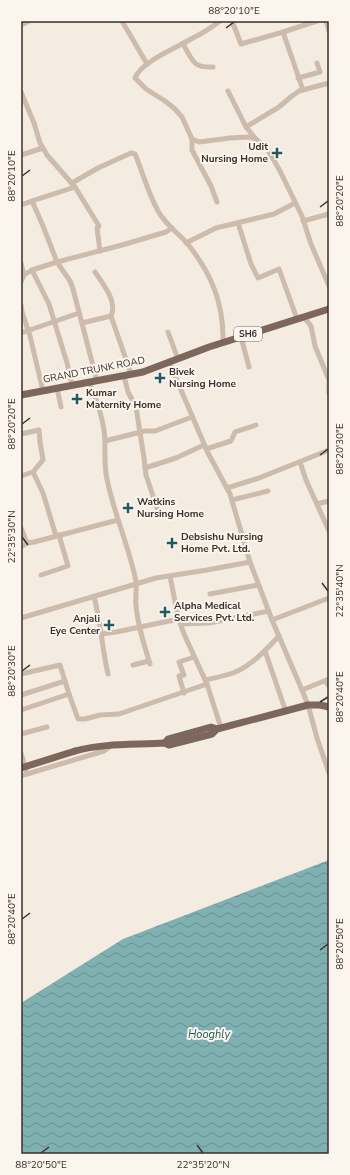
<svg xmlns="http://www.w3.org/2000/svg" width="350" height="1175" viewBox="0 0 350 1175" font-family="'Nunito Sans',sans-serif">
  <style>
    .water { fill: url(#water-waves) }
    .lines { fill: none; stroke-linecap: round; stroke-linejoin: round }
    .minor { stroke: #cdbbac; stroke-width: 5 }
    .major { stroke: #7d675c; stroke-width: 7 }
    .major-bridge { stroke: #7d675c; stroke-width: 7 }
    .ticks { fill: none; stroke: #3b302b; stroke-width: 1.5 }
    .poi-dot { fill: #1f5a5e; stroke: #fbf5ee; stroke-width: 1.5 }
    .labels { text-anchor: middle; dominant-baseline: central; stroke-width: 4; stroke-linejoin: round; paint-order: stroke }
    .shield { fill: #fbf5ee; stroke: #756b66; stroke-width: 1 }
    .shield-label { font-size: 9px; font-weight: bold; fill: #3b302b }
    .poi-label { font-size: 10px; font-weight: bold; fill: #3b302b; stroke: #fbf5ee; text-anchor: start }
    .street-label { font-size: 10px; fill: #3b302b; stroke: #fbf5ee }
    .water-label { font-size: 11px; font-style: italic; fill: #1f5a5e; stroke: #fbf5ee }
    .neatline { fill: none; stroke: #3b302b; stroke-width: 1.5 }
    .ticks-label { font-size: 10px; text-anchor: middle; fill: #3b302b }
  </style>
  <defs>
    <pattern id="water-waves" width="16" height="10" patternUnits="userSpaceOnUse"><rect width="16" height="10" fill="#7fb0b2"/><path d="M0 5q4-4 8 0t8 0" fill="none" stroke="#699091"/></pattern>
  </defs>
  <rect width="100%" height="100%" fill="#f4ebe1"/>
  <polygon class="water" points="329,860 329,1154 21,1154 21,1003 123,939"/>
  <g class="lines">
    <g class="minor">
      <polyline points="122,21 147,64"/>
      <path d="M220,21C211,28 201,34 191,39C176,48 141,62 135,78L146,89L165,101L175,109L182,117L192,139L199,142L230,138L249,137L256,139L268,150L280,171L302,216L311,244L329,286"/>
      <polyline points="232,21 241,44 283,32 317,21"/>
      <polyline points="326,21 329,31"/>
      <polyline points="21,25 29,21"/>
      <polyline points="283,32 303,90"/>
      <path d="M183,44C193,60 192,68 213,67"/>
      <polyline points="298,78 320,72 317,63"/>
      <polyline points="228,91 246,127 255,138"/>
      <polyline points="21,92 34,123 40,143 47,155 75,187 99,226 97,228 100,251"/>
      <polyline points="246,127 279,107 292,96 299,91 329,83"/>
      <polyline points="192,139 192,150 211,186 217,202"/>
      <polyline points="21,155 43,148"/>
      <path d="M72,183L98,168L131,153L135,154C143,173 148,193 158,211C165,224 178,233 187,243C211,273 224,303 223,342"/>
      <polyline points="32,201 43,226 57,262 70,281 73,289 97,381"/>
      <path d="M21,205C39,198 57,193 75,187"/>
      <polyline points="303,221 329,214"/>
      <polyline points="238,223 251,264 258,278 279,269 297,319"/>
      <polyline points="186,243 216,228 274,214 295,203"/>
      <polyline points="21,263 24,275 22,276"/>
      <polyline points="32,270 57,262 122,245 166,232 172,228"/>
      <path d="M95,272C103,284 118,302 111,316"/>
      <polyline points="21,282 24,275 32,270 49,304 67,363 72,385"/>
      <polyline points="21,305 22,312 30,336 43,391"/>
      <polyline points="304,317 311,326 315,346 329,380 329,393"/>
      <polyline points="82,323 111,316 131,374"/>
      <polyline points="168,332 178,359"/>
      <polyline points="21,333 79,313"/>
      <polyline points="241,337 249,367"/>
      <polyline points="169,362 208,453 230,494 250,562 272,620 302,690 308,705 317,738 329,773"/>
      <polyline points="124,376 128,392 136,407 144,458 146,475 157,508"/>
      <path d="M89,382C96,398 104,422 105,440C105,453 104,466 107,479C114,514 129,547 136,581C137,589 135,598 136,606C138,626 144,645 150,664"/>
      <polyline points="57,388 61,407"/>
      <polyline points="21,434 39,430 40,442 43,460 33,472"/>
      <polyline points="105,441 145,431 155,431 192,417"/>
      <polyline points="206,449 231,441 232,439 235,432 256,425"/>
      <polyline points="300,462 306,480 329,531"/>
      <polyline points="145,468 176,458 204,445"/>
      <polyline points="21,476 33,472 43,493 56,536"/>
      <polyline points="227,488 259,478 329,450"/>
      <polyline points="232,500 268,491"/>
      <polyline points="317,504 329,501"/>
      <polyline points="21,528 27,543 34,542 118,520"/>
      <polyline points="21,547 27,543"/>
      <polyline points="41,575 68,566 59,535"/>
      <polyline points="170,576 178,617 184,634 207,684 221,728"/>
      <polyline points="210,594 258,585"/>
      <path d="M94,597C101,622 102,649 108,674"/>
      <polyline points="21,618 156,578 207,570 250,562"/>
      <polyline points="272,620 329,598"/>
      <polyline points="181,624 209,623 269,611"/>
      <polyline points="101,634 116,632 179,619"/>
      <polyline points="265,651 286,712"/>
      <polyline points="133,665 149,661"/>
      <polyline points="21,674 60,665 69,694 21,710"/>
      <path d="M205,680C214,678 224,676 233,673C251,666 266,650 279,636"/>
      <polyline points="325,681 329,686"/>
      <polyline points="302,690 329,679"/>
      <polyline points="184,693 179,676 184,675 179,662 194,657"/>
      <polyline points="69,694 78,719 85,719 100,715 119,714 207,684"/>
      <polyline points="21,695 65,681"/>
      <polyline points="21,734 47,727"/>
      <polyline points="21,753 27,774 104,751 111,746"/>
      <polyline points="21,776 27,774"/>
    </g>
    <g class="major">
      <polyline points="21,395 143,372 209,347 329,309"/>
      <polyline points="165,743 168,739 211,727 217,729"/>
      <path d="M75,751C104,743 135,745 165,743L169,745L212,734L217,729L221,728L308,705H320L329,707"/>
    </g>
    <polyline class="major-bridge" points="21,768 75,751"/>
  </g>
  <path class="ticks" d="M226,28L234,22M22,176L30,170M320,207L328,201M22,424L30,418M320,455L328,449M22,537L28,545M322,583L328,591M22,671L30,665M320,702L328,697M22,919L30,913M320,950L328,944M197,1145L203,1153M41,1153L49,1147"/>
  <g class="poi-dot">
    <path d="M275 147h4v4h4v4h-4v4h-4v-4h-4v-4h4z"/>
    <path d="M158 372h4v4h4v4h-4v4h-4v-4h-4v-4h4z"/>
    <path d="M75 393h4v4h4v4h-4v4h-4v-4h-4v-4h4z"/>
    <path d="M126 502h4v4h4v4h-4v4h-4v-4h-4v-4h4z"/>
    <path d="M170 537h4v4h4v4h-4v4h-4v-4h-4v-4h4z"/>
    <path d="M163 606h4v4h4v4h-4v4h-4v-4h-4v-4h4z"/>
    <path d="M107 619h4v4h4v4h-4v4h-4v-4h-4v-4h4z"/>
  </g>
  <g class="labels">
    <rect class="shield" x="234" y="327" width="28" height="14" rx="3"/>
    <g class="shield-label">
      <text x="248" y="334">SH6</text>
    </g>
    <g class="poi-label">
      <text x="268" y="147" text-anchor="end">Udit<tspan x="268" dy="12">Nursing Home</tspan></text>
      <text x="169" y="372">Bivek<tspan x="169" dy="12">Nursing Home</tspan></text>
      <text x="86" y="393">Kumar<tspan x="86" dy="12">Maternity Home</tspan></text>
      <text x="137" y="502">Watkins<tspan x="137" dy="12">Nursing Home</tspan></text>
      <text x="181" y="537">Debsishu Nursing<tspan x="181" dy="12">Home Pvt. Ltd.</tspan></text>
      <text x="174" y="606">Alpha Medical<tspan x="174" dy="12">Services Pvt. Ltd.</tspan></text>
      <text x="100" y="619" text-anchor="end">Anjali<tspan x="100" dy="12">Eye Center</tspan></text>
    </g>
    <g class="street-label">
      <text transform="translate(94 370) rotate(-11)">GRAND TRUNK ROAD</text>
    </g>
    <g class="water-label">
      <text x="209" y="1034">Hooghly</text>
    </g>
  </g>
  <rect width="350" height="1175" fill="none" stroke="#fbf5ee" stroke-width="44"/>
  <rect x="22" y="22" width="306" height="1131" class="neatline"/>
  <g class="ticks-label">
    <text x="234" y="14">88°20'10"E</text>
    <text transform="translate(11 176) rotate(-90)" y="4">88°20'10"E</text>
    <text transform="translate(339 201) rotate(-90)" y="4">88°20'20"E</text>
    <text transform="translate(11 424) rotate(-90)" y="4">88°20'20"E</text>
    <text transform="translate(339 449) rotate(-90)" y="4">88°20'30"E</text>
    <text transform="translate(11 537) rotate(-90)" y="4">22°35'30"N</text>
    <text transform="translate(339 591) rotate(-90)" y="4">22°35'40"N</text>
    <text transform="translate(11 671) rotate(-90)" y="4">88°20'30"E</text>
    <text transform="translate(339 697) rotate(-90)" y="4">88°20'40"E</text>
    <text transform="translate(11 919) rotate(-90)" y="4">88°20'40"E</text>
    <text transform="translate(339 944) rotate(-90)" y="4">88°20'50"E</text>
    <text x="41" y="1168">88°20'50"E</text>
    <text x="203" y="1168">22°35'20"N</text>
  </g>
</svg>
